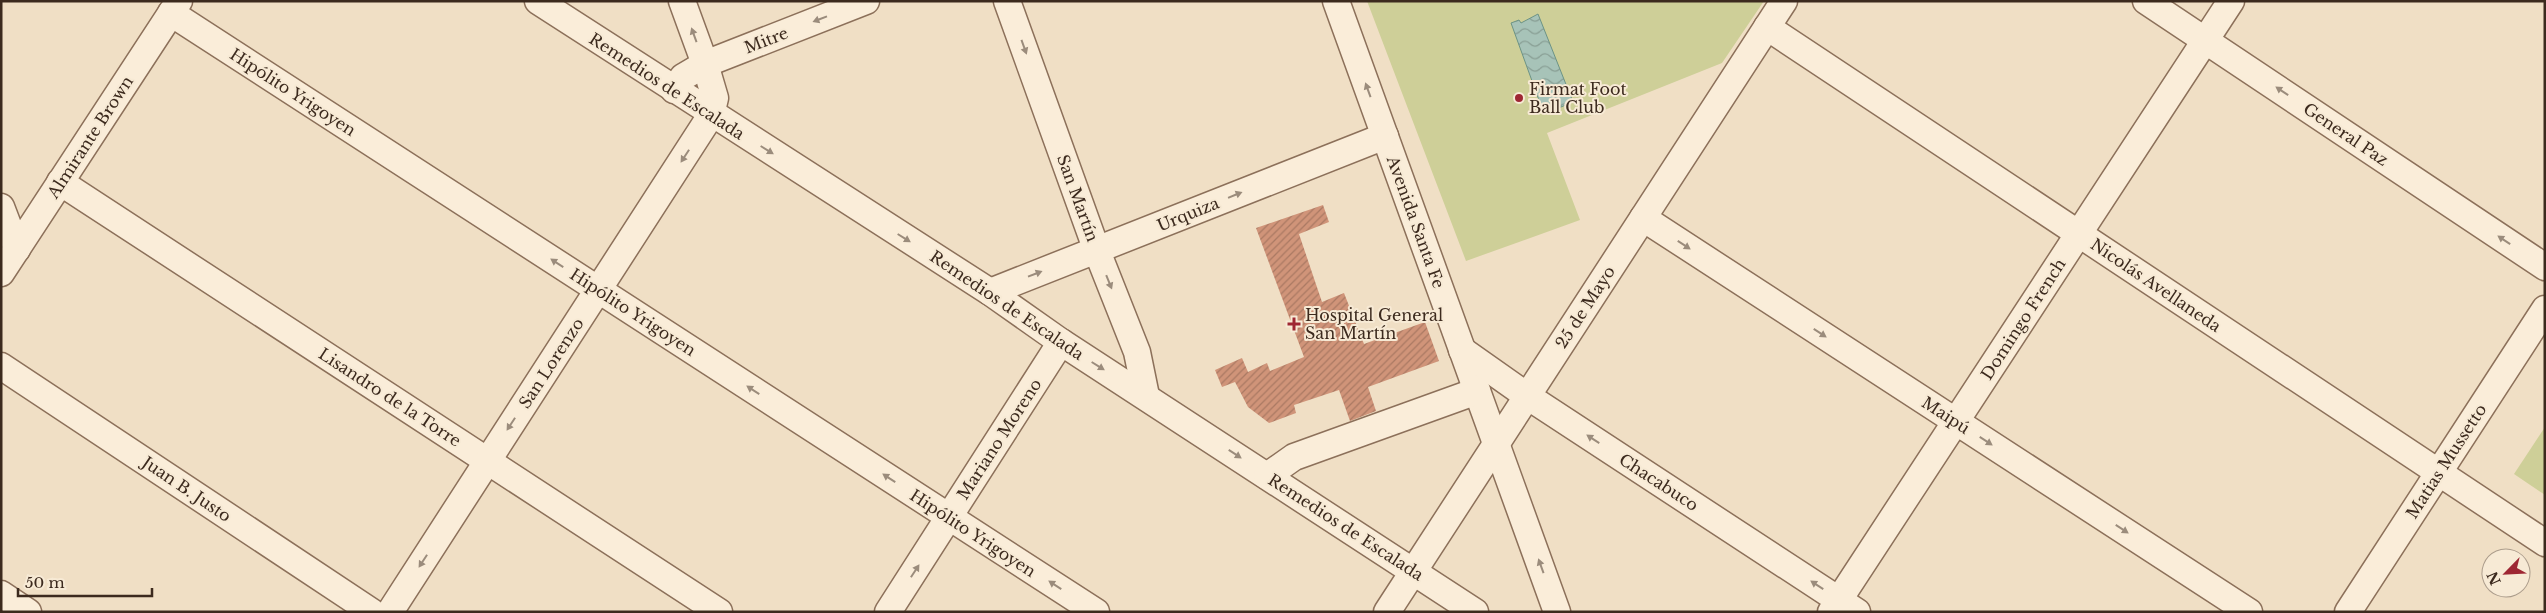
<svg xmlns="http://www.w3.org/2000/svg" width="2546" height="613" viewBox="0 0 2546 613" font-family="'Libre Baskerville',serif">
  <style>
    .green { fill: #cecf98 }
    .water { fill: url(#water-waves); stroke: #6c9385 }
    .building { fill: url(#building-hatch) }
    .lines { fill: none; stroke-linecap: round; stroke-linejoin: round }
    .minor-casing { stroke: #8c705a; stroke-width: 29 }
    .minor { stroke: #faedd9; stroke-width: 26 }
    .oneway { fill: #9b8c7c }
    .poi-dot { fill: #9e2733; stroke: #f7ead5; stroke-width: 2 }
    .labels { text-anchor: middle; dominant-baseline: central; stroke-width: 4; stroke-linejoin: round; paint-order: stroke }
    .street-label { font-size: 16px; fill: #3c2a1e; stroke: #f7ead5 }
    .poi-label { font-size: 16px; fill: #3c2a1e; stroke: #f7ead5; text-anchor: start }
  </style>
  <defs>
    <pattern id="water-waves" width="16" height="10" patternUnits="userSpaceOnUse" patternTransform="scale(1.25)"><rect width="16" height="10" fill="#a7c3b8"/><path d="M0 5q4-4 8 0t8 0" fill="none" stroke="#899f95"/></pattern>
    <pattern id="building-hatch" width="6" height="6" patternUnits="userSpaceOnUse" patternTransform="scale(1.25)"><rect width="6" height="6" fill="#d09479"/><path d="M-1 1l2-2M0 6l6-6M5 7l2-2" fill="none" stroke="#aa7963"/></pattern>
  </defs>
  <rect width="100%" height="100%" fill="#f0dfc5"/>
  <g class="green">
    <polygon points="1367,1 1764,1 1722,63 1547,133 1580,220 1466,261"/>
    <polygon points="2545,427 2545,495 2514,474"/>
  </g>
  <polygon class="water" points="1538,14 1573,102 1544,114 1511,23 1519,20 1521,23"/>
  <polygon class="building" points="1323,205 1329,222 1299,234 1322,302 1344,293 1364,344 1425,322 1439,361 1368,387 1376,411 1350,421 1339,390 1294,405 1296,413 1269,423 1248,407 1235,382 1222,387 1215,370 1242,358 1248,372 1267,363 1270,371 1304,357 1256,228"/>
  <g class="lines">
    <defs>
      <g id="minor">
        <polyline points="538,1 990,292 1061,342 1475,612"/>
        <polyline points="1007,1 1097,251 1137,352 1146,396"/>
        <polyline points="1336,1 1557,612"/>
        <polyline points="2146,1 2545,267"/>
        <polyline points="171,13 1096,612"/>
        <polyline points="1767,27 2545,543"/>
        <polyline points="674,90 683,77 705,64 866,1"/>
        <polyline points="60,182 719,612"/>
        <polyline points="1,207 17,249"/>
        <polyline points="1643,218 2249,612"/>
        <polyline points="1,273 179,1"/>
        <polyline points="990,292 1385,136"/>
        <polyline points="1462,350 1527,396 1857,612"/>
        <polyline points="1,366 372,612"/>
        <polyline points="1267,476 1294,457 1477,391"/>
        <polyline points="1,594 28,612"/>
        <polyline points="390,612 711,115 715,98 705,64 682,1"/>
        <polyline points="888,612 1061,342"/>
        <polyline points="1387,612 1784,1"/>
        <polyline points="1831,612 2231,1"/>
        <polyline points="2348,612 2545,309"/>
      </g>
    </defs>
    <use href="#minor" class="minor-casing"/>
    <use href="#minor" class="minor"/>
  </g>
  <defs><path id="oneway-solid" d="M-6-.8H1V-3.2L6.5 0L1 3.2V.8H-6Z" transform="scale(1.25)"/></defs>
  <g class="oneway">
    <use href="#oneway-solid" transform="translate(820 19) rotate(159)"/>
    <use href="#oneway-solid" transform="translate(694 35) rotate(-110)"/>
    <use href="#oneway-solid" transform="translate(1024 47) rotate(70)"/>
    <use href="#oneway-solid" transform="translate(1368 90) rotate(-110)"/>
    <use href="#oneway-solid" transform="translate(2282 91) rotate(-146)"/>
    <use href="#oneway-solid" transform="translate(767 150) rotate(32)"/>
    <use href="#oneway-solid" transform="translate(685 156) rotate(123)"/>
    <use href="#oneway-solid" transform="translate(1235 195) rotate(-22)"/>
    <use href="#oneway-solid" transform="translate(904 238) rotate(32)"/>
    <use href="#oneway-solid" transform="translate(2504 240) rotate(-146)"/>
    <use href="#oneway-solid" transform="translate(1684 245) rotate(33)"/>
    <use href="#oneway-solid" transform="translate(557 263) rotate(-147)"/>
    <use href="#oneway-solid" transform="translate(1035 274) rotate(-21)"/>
    <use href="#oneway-solid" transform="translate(1109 282) rotate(68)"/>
    <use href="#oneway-solid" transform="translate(1820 333) rotate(33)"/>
    <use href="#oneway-solid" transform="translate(1098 366) rotate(32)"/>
    <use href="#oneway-solid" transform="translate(753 390) rotate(-147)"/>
    <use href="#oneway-solid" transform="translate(511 424) rotate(123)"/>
    <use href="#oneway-solid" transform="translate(1593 439) rotate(-147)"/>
    <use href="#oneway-solid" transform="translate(1986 441) rotate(33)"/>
    <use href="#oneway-solid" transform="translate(1235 454) rotate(33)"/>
    <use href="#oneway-solid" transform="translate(889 478) rotate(-147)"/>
    <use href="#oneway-solid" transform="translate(2122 529) rotate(33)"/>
    <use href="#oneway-solid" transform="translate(423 561) rotate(123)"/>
    <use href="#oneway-solid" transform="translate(1541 566) rotate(-110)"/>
    <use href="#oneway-solid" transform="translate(915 571) rotate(-57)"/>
    <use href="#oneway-solid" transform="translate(1055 585) rotate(-147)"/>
    <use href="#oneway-solid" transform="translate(1817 585) rotate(-147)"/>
  </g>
  <g class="poi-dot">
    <circle cx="1519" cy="98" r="5"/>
    <path d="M1291.5 316.5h5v5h5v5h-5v5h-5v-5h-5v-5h5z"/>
  </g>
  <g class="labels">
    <g class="street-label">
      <text transform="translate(766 40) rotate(-21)">Mitre</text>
      <text transform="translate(667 86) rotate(33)">Remedios de Escalada</text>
      <text transform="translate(293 92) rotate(33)">Hipólito Yrigoyen</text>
      <text transform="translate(2346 134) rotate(34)">General Paz</text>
      <text transform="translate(90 137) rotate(-57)">Almirante Brown</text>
      <text transform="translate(1078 198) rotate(70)">San Martín</text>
      <text transform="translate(1188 214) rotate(-22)">Urquiza</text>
      <text transform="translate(1416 222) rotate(70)">Avenida Santa Fe</text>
      <text transform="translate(2156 285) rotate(34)">Nicolás Avellaneda</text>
      <text transform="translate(1007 305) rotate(34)">Remedios de Escalada</text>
      <text transform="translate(1585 307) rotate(-57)">25 de Mayo</text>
      <text transform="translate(633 312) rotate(33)">Hipólito Yrigoyen</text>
      <text transform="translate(2023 319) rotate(-57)">Domingo French</text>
      <text transform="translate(551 363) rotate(-57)">San Lorenzo</text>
      <text transform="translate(390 397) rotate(33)">Lisandro de la Torre</text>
      <text transform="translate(1946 415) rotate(33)">Maipú</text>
      <text transform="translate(999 439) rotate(-57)">Mariano Moreno</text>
      <text transform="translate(2446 461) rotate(-57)">Matias Mussetto</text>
      <text transform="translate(1659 482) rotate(33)">Chacabuco</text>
      <text transform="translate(187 489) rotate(34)">Juan B. Justo</text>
      <text transform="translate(1346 527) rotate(33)">Remedios de Escalada</text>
      <text transform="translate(973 533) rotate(33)">Hipólito Yrigoyen</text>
    </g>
    <g class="poi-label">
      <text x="1529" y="89">Firmat Foot<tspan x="1529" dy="18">Ball Club</tspan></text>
      <text x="1305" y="315">Hospital General<tspan x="1305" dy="18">San Martín</tspan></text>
    </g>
  </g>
  <rect width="2546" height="613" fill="none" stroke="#3c2a1e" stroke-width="5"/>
  <g transform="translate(2506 573) rotate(246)"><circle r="24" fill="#f7ead5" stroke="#ac9d8c"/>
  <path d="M0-4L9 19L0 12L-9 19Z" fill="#9e2733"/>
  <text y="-8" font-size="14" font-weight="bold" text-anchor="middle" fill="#3c2a1e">N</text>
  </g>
  <path d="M18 588v8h134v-8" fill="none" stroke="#3c2a1e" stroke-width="2.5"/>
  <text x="25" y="588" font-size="15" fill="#3c2a1e" stroke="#f7ead5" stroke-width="4" paint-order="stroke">50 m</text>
</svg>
